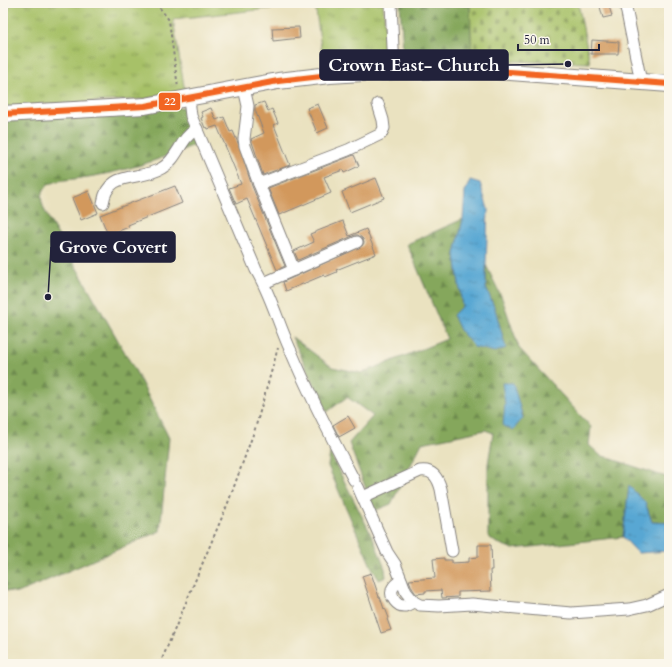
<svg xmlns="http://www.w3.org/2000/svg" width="672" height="667" viewBox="0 0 672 667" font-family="Cardo,serif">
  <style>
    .grass { fill: url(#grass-tufts); stroke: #647251 }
    .forest { fill: url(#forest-firs); stroke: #54644c }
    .cemetery { fill: url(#cemetery-stones); stroke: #647251 }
    .water { fill: url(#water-ripples); stroke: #3e6487 }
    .building { fill: #d2985b }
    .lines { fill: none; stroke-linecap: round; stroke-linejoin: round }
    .minor-casing { stroke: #86827e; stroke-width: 13 }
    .highway-casing { stroke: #86827e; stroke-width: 18 }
    .path { stroke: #86827e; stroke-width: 2; stroke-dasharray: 3 3; stroke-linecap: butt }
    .minor { stroke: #fff; stroke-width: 11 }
    .highway { stroke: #fff; stroke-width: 16 }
    .bus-1-casing { stroke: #fbf7ec; stroke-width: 9 }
    .bus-1 { stroke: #f26522; stroke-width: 6 }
    .leader { fill: none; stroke: #22223b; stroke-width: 1.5 }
    .callout-dot { fill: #22223b; stroke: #fbf7ec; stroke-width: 1.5 }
    .callout { fill: #22223b; stroke: #22223b; stroke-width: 1.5 }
    .callout-label { font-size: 18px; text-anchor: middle; font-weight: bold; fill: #fff }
    .line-badge { stroke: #fbf7ec; stroke-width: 1.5 }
    .badge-label { font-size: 11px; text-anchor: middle; font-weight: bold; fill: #fff }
  </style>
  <defs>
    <pattern id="grass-tufts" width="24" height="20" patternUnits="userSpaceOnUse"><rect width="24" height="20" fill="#a7c167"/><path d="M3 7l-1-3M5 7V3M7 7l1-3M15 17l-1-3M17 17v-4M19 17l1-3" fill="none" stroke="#889c56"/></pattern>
    <pattern id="forest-firs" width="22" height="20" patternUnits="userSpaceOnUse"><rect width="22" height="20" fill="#85a75c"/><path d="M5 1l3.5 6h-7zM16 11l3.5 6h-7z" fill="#6c884d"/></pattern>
    <pattern id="cemetery-stones" width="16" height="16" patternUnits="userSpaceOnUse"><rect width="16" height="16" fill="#a7c167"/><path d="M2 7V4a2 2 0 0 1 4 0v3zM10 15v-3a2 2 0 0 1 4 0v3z" fill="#889c56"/></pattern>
    <pattern id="water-ripples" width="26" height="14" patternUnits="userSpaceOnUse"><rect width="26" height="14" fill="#59a7d3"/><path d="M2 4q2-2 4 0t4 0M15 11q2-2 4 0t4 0" fill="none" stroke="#4988ac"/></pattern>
  </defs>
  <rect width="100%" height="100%" fill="#fbf7ec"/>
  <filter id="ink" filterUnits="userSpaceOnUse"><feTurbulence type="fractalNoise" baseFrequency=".025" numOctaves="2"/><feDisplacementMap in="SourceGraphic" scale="8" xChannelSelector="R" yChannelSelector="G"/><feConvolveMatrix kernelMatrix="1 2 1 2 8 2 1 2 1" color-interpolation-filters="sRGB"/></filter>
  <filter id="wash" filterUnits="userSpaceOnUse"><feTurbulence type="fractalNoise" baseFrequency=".012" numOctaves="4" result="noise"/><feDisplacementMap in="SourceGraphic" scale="16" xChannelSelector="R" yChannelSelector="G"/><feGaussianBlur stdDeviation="0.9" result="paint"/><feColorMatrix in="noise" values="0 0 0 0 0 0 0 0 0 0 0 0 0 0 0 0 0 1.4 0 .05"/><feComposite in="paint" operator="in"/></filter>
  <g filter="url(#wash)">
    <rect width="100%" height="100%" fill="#eae2c0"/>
    <polygon class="grass" points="13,3 383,3 388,60 324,69 315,4 173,19 185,92 144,99 3,107 3,14"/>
    <g class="forest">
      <polygon points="400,3 470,3 472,60 415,60 403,49"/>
      <path d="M186,107L196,144C158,161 123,172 82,178C70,180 52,179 44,189C37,198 46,213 50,221L136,372L169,438L160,531L18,593L3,590V119Z"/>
      <polygon points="463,219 455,254 462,306 495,309 486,288 486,265 502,298 519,348 591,427 589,445 600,455 669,478 669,523 652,522 645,502 629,487 623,537 513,549 495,542 488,536 488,464 493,433 485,430 422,443 391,504 374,511 349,443 373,416 347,397 327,412 292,337 332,367 362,373 447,339 407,244"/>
      <polygon points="330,453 374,540 385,569 386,577 379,580 371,566 328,466"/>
    </g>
    <polygon class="cemetery" points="470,3 578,3 590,63 472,60"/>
    <g class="water">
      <polygon points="470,180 480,183 488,209 486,265 486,288 495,309 506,348 495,352 474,347 460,330 453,315 462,306 455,254 463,219 465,192"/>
      <polygon points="502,383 513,383 523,418 513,430 503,426 505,403"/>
      <polygon points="629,486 645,502 652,522 669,523 669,551 638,553 623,537"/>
    </g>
    <g id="blocks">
      <g class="building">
        <polygon points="599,3 608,3 612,16 603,18"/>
        <polygon points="299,27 300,38 273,41 272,28"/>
        <polygon points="592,40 619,42 618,54 591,54"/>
        <polygon points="264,102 268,111 272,109 278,123 274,125 290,165 263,175 251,139 264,133 255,110 255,105"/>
        <polygon points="318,104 328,128 317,133 307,108"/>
        <polygon points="211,108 216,120 224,117 230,132 233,131 238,143 252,186 285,266 277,270 247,199 236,204 229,188 241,184 217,126 208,129 207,127 205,128 201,118 203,117 201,112"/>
        <polygon points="354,155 359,166 344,173 343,170 324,177 331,193 279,215 268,188"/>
        <polygon points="376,178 384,198 350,212 342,192"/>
        <polygon points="175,186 182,203 128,225 129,227 108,235 100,215"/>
        <polygon points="89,191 98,213 81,220 72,198"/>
        <polygon points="343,221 349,236 366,229 376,254 336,270 337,272 325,277 324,275 286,291 283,282 362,246 364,243 363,239 358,235 355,235 298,260 294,251 314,242 310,234"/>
        <polygon points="348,416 355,428 339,437 333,425"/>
        <polygon points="478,545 491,545 492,570 490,570 491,591 458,592 458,597 442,598 441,590 425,591 425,593 416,594 412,588 409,580 435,578 433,559 444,558 444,560 452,560 452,563 469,562 469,558 478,557"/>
        <polygon points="371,573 379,597 380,597 384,609 385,608 389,618 387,619 391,630 381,633 362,576"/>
      </g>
    </g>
  </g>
  <g filter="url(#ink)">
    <use href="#blocks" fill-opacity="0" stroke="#86827e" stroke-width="1"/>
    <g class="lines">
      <defs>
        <g id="minor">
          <polyline points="391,3 394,71"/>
          <polyline points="625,3 641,82"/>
          <polyline points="244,88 248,106 244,139 245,146 259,184 348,150 381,134 384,128 383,120 378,104"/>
          <path d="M189,99L191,116L256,270C271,295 278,323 290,349C309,394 331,437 354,480"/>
          <polyline points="259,184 294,270"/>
          <path d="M103,203C108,169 139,182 162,168C178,159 180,138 197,129"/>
          <polyline points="264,283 357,242"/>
          <polyline points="358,487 387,552 395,564 406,592 414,602 420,605 439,606 472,604 571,613 629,609 647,605 669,595"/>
          <path d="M363,497L420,471C433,469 438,478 441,489L452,551"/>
          <path d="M401,580C398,583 393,585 392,590C390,597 397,607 405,606C408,605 411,603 414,602"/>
        </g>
        <polyline id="highway" points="3,114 145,106 278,81 330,75 394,71 457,70 497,71 669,84"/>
      </defs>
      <use href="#minor" class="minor-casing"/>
      <use href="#highway" class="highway-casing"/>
      <g class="path">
        <polyline points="156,3 169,20 178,88"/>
        <polyline points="160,664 228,503 255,429 278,348"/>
      </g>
      <use href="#minor" class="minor"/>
      <use href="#highway" class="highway"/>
      <defs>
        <polyline id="bus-1" points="3,114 145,106 278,81 330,75 394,71 457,70 497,71 669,84"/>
      </defs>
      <use href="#bus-1" class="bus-1-casing"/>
      <use href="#bus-1" class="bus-1"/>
    </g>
  </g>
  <path class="leader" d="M568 64L508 65M48 297L51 247"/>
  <g class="callout-dot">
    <circle cx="568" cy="64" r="4"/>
    <circle cx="48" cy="297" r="4"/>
  </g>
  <g class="callout">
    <rect x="320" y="50" width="188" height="30" rx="4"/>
    <rect x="51" y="232" width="124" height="30" rx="4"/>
  </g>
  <g class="callout-label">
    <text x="414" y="71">Crown East- Church</text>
    <text x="113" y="253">Grove Covert</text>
  </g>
  <rect class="line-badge" x="158" y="92" width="23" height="19" rx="4" fill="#f26522"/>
  <g class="badge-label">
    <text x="170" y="105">22</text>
  </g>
  <rect width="672" height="667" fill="none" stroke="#fbf7ec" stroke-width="16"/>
  <path d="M518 44v6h81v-6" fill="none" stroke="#22223b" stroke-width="2"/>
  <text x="524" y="44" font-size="12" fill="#22223b" stroke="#fbf7ec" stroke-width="3" paint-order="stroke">50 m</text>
</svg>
